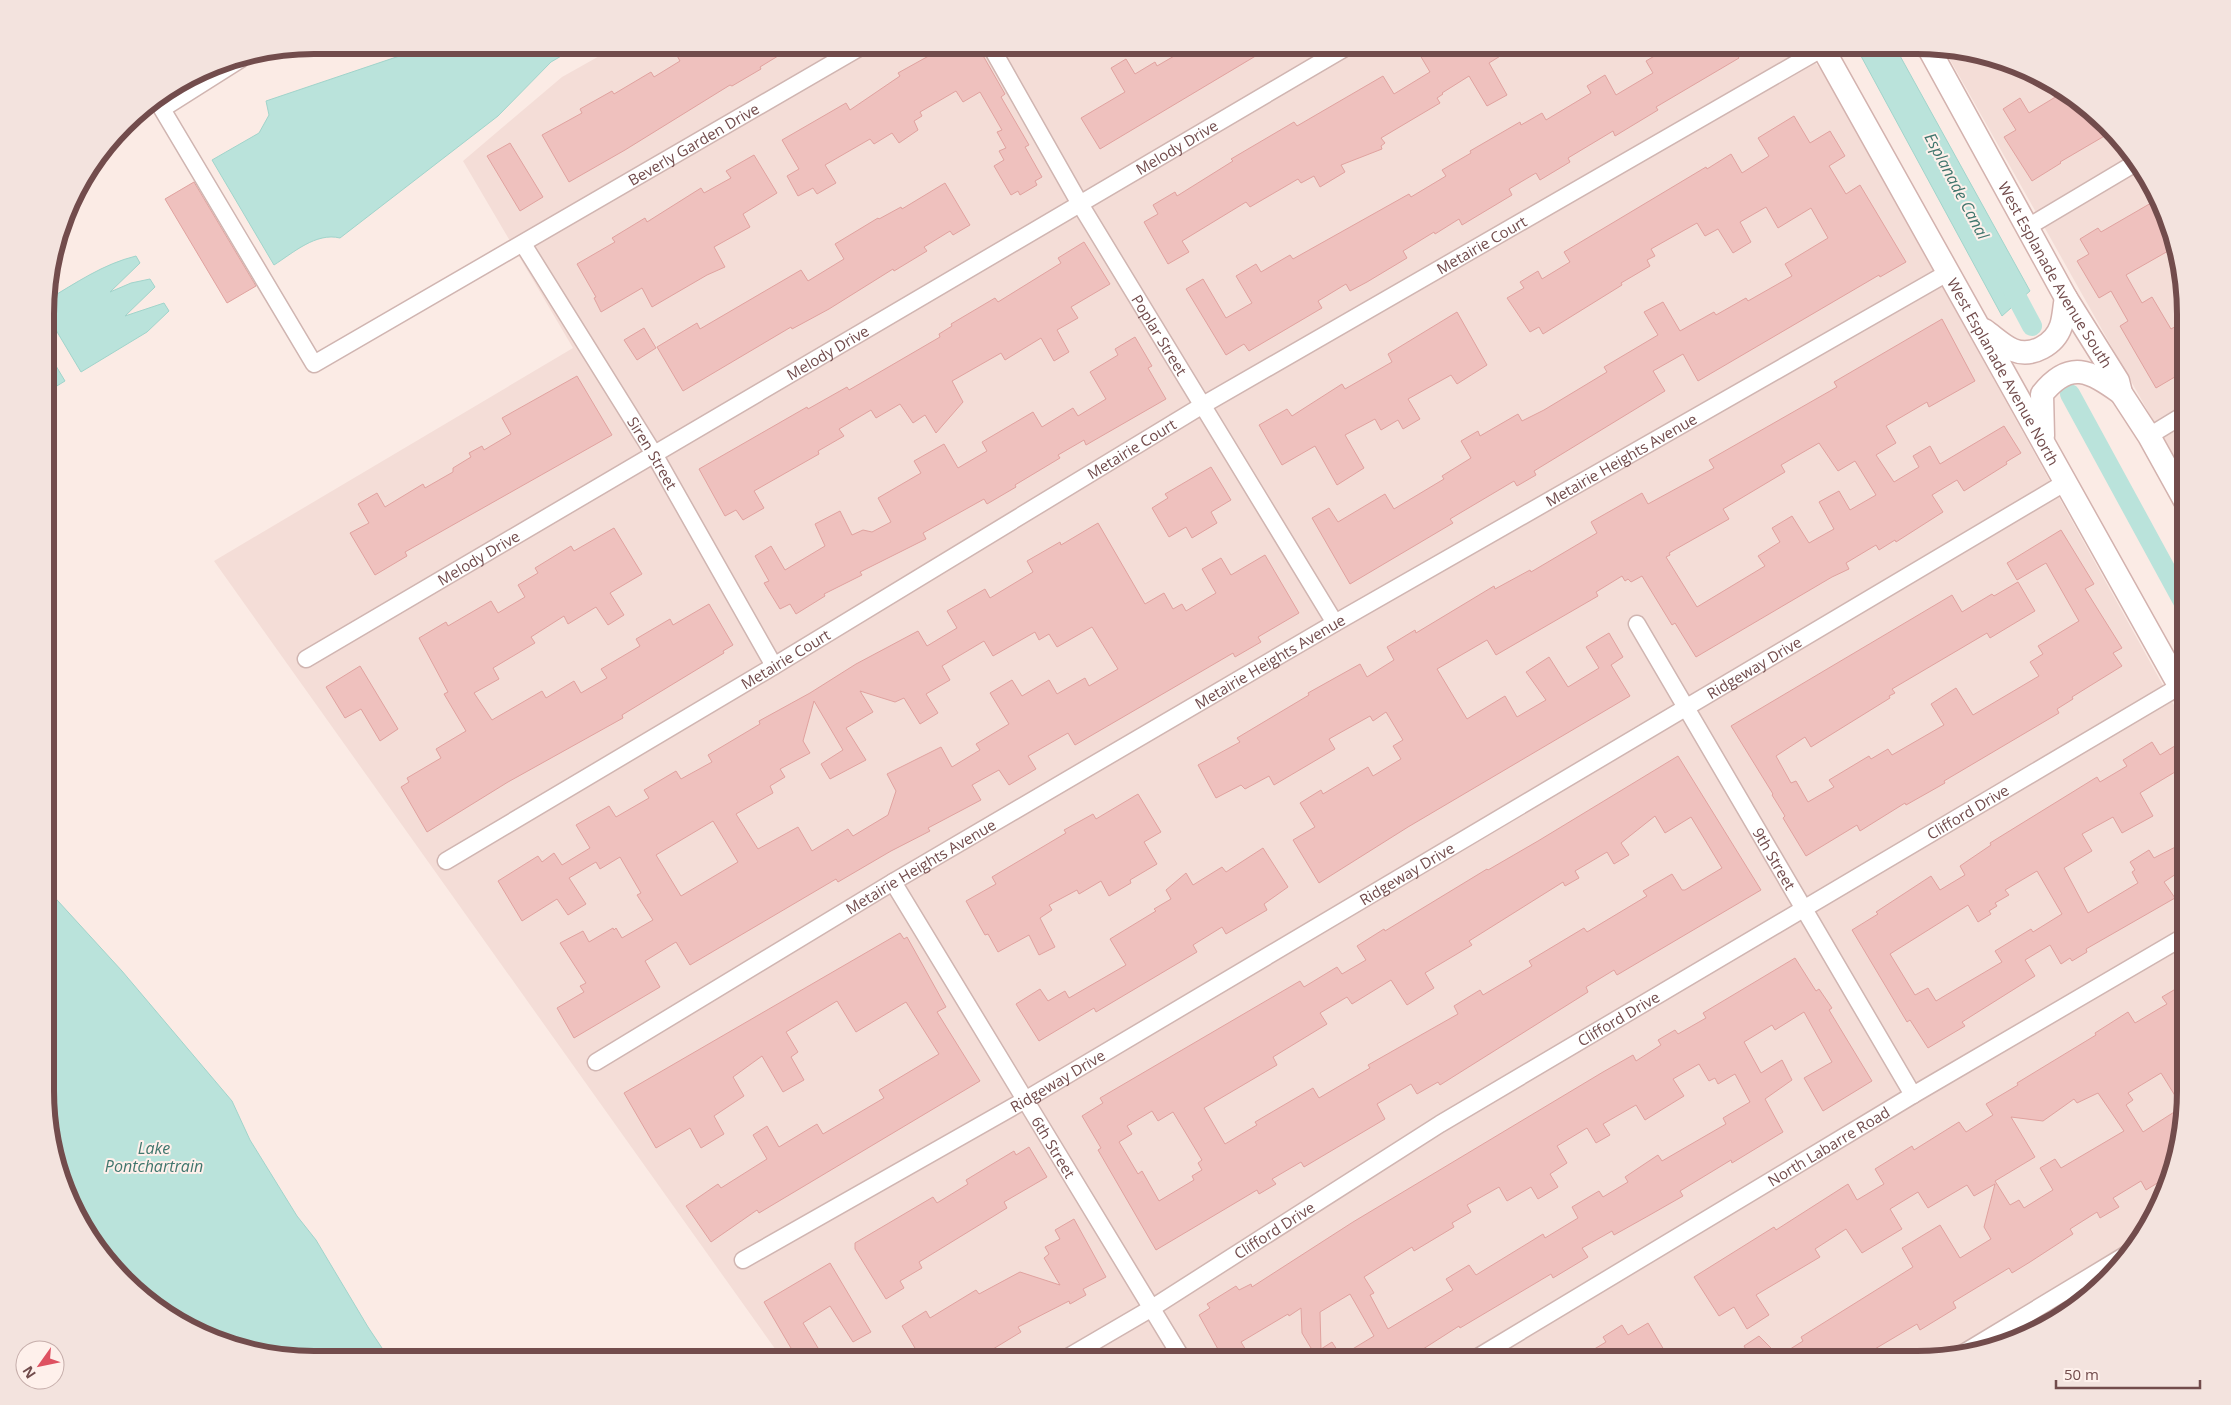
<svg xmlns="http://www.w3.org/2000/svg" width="2231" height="1405" viewBox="0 0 2231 1405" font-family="'Open Sans',sans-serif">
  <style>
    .residential { fill: #f4ddd7 }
    .water { fill: #bae3db; stroke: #a1d4cb }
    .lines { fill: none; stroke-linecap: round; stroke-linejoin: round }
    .canal { stroke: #bae3db; stroke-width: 20 }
    .building { fill: #efc1be; stroke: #e0a29f; fill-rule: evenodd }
    .minor-casing { stroke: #d0b5b1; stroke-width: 19 }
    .secondary-casing { stroke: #d3b2ae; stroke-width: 25 }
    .minor { stroke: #fff; stroke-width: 16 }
    .secondary { stroke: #fff; stroke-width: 22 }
    .labels { text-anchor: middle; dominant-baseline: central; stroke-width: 4; stroke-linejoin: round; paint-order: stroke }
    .street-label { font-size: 15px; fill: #724c4c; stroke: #fef0eb }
    .water-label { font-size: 16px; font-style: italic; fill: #40766d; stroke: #fef0eb }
    .rim { fill: none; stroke: #724c4c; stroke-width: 6 }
  </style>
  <rect width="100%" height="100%" fill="#fbebe5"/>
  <g class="residential">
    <polygon points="619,45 1801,45 1825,75 2185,725 2185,1109 2172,1178 2141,1241 2107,1282 2052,1324 1987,1351 1935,1359 783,1360 214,561 573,348 463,161 562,77"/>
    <polygon points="1944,49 2004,59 2067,90 2108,124 2150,179 2177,244 2185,296 2185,477"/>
  </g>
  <g class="water">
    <path d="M432,45H580L551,62L498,116L340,238C316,232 293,253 274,265L212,160L259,133L269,115L266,101Z"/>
    <polygon points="1855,45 1894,45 2030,291 2002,316"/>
    <path d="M136,256L140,263L110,292L131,283L150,279L155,287L125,316L164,303L169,311L147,332L81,372L47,315V300C76,283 103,264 136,256Z"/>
    <polygon points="47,351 65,381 47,392"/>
    <polygon points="47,889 122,971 232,1101 250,1140 297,1216 316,1240 368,1327 390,1360 313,1360 227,1346 164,1315 90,1241 59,1178 47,1126"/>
  </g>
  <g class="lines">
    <g class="canal">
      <polyline points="2006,277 2032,326"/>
      <polyline points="2070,394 2185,605"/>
    </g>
  </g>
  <g class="building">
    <polygon points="671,45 796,45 760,67 761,69 732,86 730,85 625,150 569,182 542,135 582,113 580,109 612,91 614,94 651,72 654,77 680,61"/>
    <polygon points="930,45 977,45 1005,94 1001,97 1029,145 1025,147 1042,177 1035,181 1037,185 1020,195 1018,191 1011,195 994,166 1004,160 999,151 1006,148 997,132 1002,130 980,92 963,102 956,91 920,112 922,116 914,121 918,130 899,143 892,133 874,144 870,139 825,165 836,183 817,194 813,188 798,196 787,176 799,169 782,140 846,103 850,110 900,76 898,73 934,53"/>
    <polygon points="1193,45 1210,45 1215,54 1230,45 1274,45 1100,149 1081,118 1125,92 1111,68 1126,59 1135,74 1155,62 1157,66"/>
    <polygon points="1414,45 1518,45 1489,63 1507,95 1487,106 1469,76 1442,93 1443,94 1437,98 1440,103 1381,138 1385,143 1381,146 1382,149 1341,165 1345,172 1320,187 1314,176 1301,183 1298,179 1250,207 1246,202 1182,241 1189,252 1168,264 1144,222 1158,214 1153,205 1175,192 1177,196 1233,161 1231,159 1294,122 1297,126 1383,76 1394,94 1430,72"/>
    <polygon points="1673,45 1731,45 1739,58 1656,107 1658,110 1615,136 1613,131 1568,158 1570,162 1540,180 1536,173 1509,189 1512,195 1462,225 1459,219 1435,234 1434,232 1403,251 1407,258 1367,282 1350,291 1346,284 1318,301 1322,308 1249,351 1244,344 1226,355 1186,289 1203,279 1226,318 1252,303 1236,276 1256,264 1261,272 1290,255 1293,259 1409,194 1411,197 1446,176 1442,170 1471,153 1470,151 1520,122 1521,125 1542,113 1546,120 1591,93 1587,86 1605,75 1616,95 1653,73 1646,61"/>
    <polygon points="2067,90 2108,124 2113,131 2060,162 2061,163 2032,181 2004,137 2016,130 2003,109 2020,98 2029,113"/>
    <polygon points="1794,116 1810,143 1830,131 1845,156 1829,166 1846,194 1860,185 1906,262 1880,277 1879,275 1698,381 1683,354 1653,371 1665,391 1534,471 1536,475 1517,486 1514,481 1450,519 1453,523 1350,584 1312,518 1329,508 1338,522 1385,494 1394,509 1444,479 1442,476 1471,458 1461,441 1478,431 1480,436 1518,414 1522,421 1544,410 1607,372 1604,367 1658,335 1644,312 1663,302 1680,331 1714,312 1716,315 1746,298 1748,301 1792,276 1785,264 1828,238 1811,208 1778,228 1766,207 1740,222 1751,242 1733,253 1718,229 1705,236 1697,223 1651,249 1655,256 1647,260 1650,266 1621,283 1622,285 1543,334 1539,327 1530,332 1507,298 1524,288 1520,282 1538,271 1542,279 1570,262 1564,252 1706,167 1707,169 1731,154 1742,173 1769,156 1758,138"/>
    <polygon points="510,143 543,197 520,211 487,156"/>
    <polygon points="754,155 777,193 743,214 750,227 714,247 725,267 707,275 652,307 642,288 601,312 594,298 596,297 577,264 615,242 612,238 645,218 647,222 701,188 704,193 731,178 726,171"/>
    <polygon points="194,182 256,286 227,303 165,199"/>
    <polygon points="945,183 970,225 953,235 950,231 924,247 927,251 894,271 893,269 829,309 792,329 791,327 683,391 657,347 697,323 700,329 801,270 808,281 844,259 835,244 878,218 879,219 901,207 902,209"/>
    <polygon points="2158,199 2177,246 2126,275 2142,303 2152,297 2171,329 2185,321 2185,371 2156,388 2120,326 2128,321 2111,291 2099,298 2077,261 2089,254 2080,239 2098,228 2101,232"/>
    <polygon points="1084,242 1110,284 1071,307 1078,318 1057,330 1069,352 1054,361 1041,338 1005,360 1001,353 952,381 963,402 936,433 925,415 913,423 900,404 876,418 871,410 839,429 844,436 818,451 819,454 754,491 764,508 743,520 736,510 725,516 699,469 807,407 808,409 847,387 849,390 940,337 939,334 952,326 951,324 995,298 998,302 1061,263 1058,258"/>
    <polygon points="1457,312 1487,365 1457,384 1451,375 1408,399 1420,419 1403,429 1398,420 1381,430 1375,419 1345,435 1364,468 1337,485 1315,446 1282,465 1259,425 1287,409 1292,416 1342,384 1345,389 1392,362 1388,354"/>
    <path d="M1942,319L1975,381L1929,407L1927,402L1886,426L1896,443L1876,455L1894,482L1919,467L1913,456L1930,446L1940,464L2004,426L2021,453L2006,462L2007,464L1964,491L1957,480L1932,495L1943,512L1896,542L1895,540L1879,550L1876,545L1846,563L1849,569L1832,577L1696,657L1675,623L1672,625L1642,576L1631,582L1628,579L1625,581L1622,576L1596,592L1598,596L1496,655L1487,640L1437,669L1467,719L1505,696L1517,717L1546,700L1526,672L1549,657L1568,687L1599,668L1586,647L1609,633L1623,657L1611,665L1630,696L1408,827L1319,883L1293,840L1315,827L1300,803L1321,790L1323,794L1368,767L1373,776L1401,759L1393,746L1403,740L1386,712L1373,721L1370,716L1329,739L1335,749L1274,785L1269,776L1245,789L1241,785L1216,798L1198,765L1240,742L1237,738L1309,695L1308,693L1360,664L1367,677L1394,660L1387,647L1415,630L1416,633L1494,586L1495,589L1530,570L1531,572L1597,533L1591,522L1642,493L1648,504L1714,468L1709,460L1837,387L1834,382ZM1819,443L1838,471L1855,461L1876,495L1850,510L1839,491L1819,502L1834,529L1809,543L1792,516L1772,528L1780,542L1758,556L1765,566L1697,607L1666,557L1670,555L1669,553L1729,519L1723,509L1785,472L1781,465Z"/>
    <polygon points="644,328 656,348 637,360 624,340"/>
    <polygon points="1135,337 1152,366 1148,368 1166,399 1086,445 1084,440 1058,455 1060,458 1015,485 1016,487 987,504 984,499 923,533 926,539 860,572 862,575 824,594 825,596 796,614 790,604 780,609 764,583 769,581 755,556 771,546 785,570 825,546 815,524 840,511 852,535 863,530 872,532 891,522 878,498 921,473 914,461 944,444 958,468 987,451 982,442 1033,412 1042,427 1073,408 1078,416 1106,399 1090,372 1118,355 1115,349"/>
    <polygon points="577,376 612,435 405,552 407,556 375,575 350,533 369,523 358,504 377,493 385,507 423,484 425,488 453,472 453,468 471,457 469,453 482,446 484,450 511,434 502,418"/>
    <polygon points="1211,467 1231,500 1211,512 1217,523 1192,538 1186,527 1169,537 1152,508 1168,498 1165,494"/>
    <path d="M1098,523L1145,604L1164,593L1173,609L1182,604L1186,611L1216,593L1202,569L1221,558L1231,575L1265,555L1299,613L1258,637L1261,642L1235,657L1233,653L1075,745L1068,733L1028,756L1036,769L1009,785L999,770L972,785L981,800L928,828L930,831L891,851L838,882L836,879L690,965L676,942L645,961L660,987L574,1038L557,1008L584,992L580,986L586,983L560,943L583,931L589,942L613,928L614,930L616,928L622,938L653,920L637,895L641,893L620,857L600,869L596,862L569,878L586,904L568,915L557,899L522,921L498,881L538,856L542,862L554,853L562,865L590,848L576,825L609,806L616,817L649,798L644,790L676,771L681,779L712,762L708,755L760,724L759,721L810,693L856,664L918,631L927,646L957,628L947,611L985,589L990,598L1033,572L1027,561L1060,542L1061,545ZM1092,627L1118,669L1089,686L1085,678L1057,694L1049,680L1022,696L1012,680L990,693L1009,724L976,744L980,750L952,767L941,747L887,774L896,791L888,815L853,836L848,829L812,851L798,827L758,849L736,814L773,793L770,786L785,777L780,769L810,753L803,741L814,701L843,750L821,764L830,779L866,760L846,728L873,712L860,691L895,702L904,698L920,724L938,713L926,694L950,680L942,666L984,641L993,656L1035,632L1039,640L1049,634L1057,647ZM713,821L738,862L681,896L656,855Z"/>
    <polygon points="614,528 642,574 610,593 624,615 608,625 596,607 568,624 564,616 531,637 535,643 493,668 499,679 474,693 492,720 542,691 546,698 574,681 581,693 607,678 601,669 640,646 636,639 670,619 673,625 709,604 733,645 723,651 724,653 622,715 623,718 508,782 427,832 401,787 409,782 407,778 441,758 436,749 466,731 444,694 448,692 419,638 446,622 448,626 491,601 498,613 525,597 518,585 538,573 535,568 571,546 574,551"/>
    <polygon points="2061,530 2094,584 2085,589 2122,648 2113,653 2122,666 2072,697 2073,699 2057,709 2059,713 1944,781 1945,783 1906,805 1905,803 1860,831 1857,825 1806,856 1783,818 1785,816 1772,795 1773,794 1731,726 1952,595 1962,612 1992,594 1994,596 2018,582 2035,611 1990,638 1987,633 1892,689 1895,693 1889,696 1890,698 1811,747 1805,737 1776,756 1791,783 1796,781 1808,802 1834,787 1829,780 1869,756 1871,759 1888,749 1892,755 1944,725 1931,704 1956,688 1973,715 2039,676 2030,662 2043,654 2038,646 2079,621 2046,563 2017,580 2007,563"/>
    <polygon points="360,666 398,729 380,741 361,709 345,718 326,687"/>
    <path d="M2152,742L2160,755L2178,744L2185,757V766L2140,793L2153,816L2122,833L2113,817L2082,834L2092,851L2064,868L2088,913L2138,883L2132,872L2135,870L2130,862L2149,850L2154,858L2185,842V868L2164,882L2175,898L2086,949L2087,952L2072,961L2070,958L2061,964L2050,945L2025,960L2035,976L1962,1022L1965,1026L1928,1048L1910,1020L1907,1022L1852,930L1878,914L1876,912L1931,876L1940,890L1965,875L1960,866L1991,845L1990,843L2097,777L2100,782L2127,766L2123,760ZM2037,871L2062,914L2033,932L2031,929L1995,951L2002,962L1946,995L1936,1001L1928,988L1915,995L1890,954L1968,905L1978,922L1991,914L1989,911L1997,906L1995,903L2009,895L2005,890Z"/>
    <path d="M1678,756L1761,890L1617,975L1614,970L1586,987L1588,992L1440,1085L1438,1082L1417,1094L1411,1084L1377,1104L1385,1119L1304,1167L1301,1162L1272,1179L1276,1184L1259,1194L1257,1190L1156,1250L1098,1150L1101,1148L1082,1116L1103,1103L1100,1098L1300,981L1304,987L1337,967L1342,974L1366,960L1357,946L1384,929L1385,931L1487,869L1488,870L1538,841ZM1655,816L1665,833L1691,817L1722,868L1685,890H1682L1672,874L1643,891L1647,896L1587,932L1584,928L1529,961L1532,966L1483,995L1480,990L1454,1006L1458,1014L1368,1065L1370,1068L1319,1098L1313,1088L1255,1122L1257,1125L1225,1144L1204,1108L1277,1065L1273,1057L1327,1024L1320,1013L1347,997L1352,1004L1391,980L1407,1005L1434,988L1425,973L1472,945L1469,941L1563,882L1565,886L1579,878L1575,871L1607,852L1614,864L1629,855L1621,843ZM1152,1111L1158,1121L1173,1112L1202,1160L1198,1163L1202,1170L1192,1176L1194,1180L1159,1201L1142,1171L1138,1174L1119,1142L1132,1134L1127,1126Z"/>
    <polygon points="1138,794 1161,832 1144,842 1157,864 1130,880 1131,883 1109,896 1101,881 1079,894 1077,890 1049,905 1052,910 1040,918 1055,947 1039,955 1029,935 998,952 988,934 985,935 966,901 996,884 992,877 1066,833 1064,830 1093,814 1096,819"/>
    <polygon points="1263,848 1288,887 1264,904 1267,910 1226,934 1222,927 1193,945 1197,952 1096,1012 1094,1008 1039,1041 1016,1004 1040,989 1048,1001 1065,991 1069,998 1126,965 1110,939 1156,911 1154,909 1171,899 1166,890 1186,873 1193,885 1222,867 1226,872"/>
    <polygon points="900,933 904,939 907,937 946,1007 937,1012 980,1081 759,1213 757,1210 711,1242 686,1206 718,1184 721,1188 767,1159 753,1135 767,1126 779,1147 817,1124 823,1134 884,1098 879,1090 939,1054 906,1002 856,1032 837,1001 786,1032 798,1052 791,1057 804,1080 783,1092 762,1056 733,1077 744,1096 714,1116 724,1134 701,1148 690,1128 656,1148 624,1093"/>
    <path d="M1795,958L1816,991L1819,989L1832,1008L1829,1010L1872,1081L1823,1111L1804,1078L1832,1062L1804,1012L1775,1030L1772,1025L1744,1042L1761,1073L1782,1060L1792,1080L1765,1099L1783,1132L1732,1163L1731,1160L1680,1191L1683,1196L1648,1216L1614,1235L1612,1231L1582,1248L1588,1257L1553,1278L1551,1274L1460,1328L1459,1326L1406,1360H1302L1314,1353L1302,1333L1301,1308L1289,1316L1288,1314L1241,1342L1252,1360H1224L1199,1315L1210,1308L1207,1304L1236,1286L1239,1290L1251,1284L1252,1287L1353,1222L1603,1072L1633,1055L1636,1061L1661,1045L1658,1040L1675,1030L1678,1034L1706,1018L1703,1013ZM1699,1064L1709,1081L1715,1078L1718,1084L1735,1074L1750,1102L1723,1118L1726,1124L1662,1161L1658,1155L1625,1177L1628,1182L1603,1197L1599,1191L1572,1207L1578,1218L1545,1238L1543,1234L1476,1275L1469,1265L1446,1279L1453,1290L1388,1329L1370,1295L1374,1293L1364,1277L1412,1247L1414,1251L1454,1227L1452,1223L1471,1212L1467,1205L1499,1187L1507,1201L1531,1187L1538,1199L1558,1187L1550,1174L1567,1163L1557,1146L1587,1128L1596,1143L1610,1135L1603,1124L1636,1105L1645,1120L1684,1096L1673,1079ZM1350,1294L1374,1336L1341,1356L1332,1342L1321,1349L1320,1312Z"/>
    <path d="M2179,987L2185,998V1109L2174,1166L2161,1174L2164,1179L2146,1190L2141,1181L2113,1198L2119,1207L2100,1218L2097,1212L2070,1229L2073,1234L2030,1262L2012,1273L2009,1268L1953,1302L1956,1308L1920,1330L1917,1324L1858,1359L1752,1360L1744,1346L1759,1336L1779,1356L1803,1341L1801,1337L1913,1267L1902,1248L1940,1225L1960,1258L1991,1239L1984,1227L1995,1184L1974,1196L1967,1185L1928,1208L1918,1192L1890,1209L1902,1229L1862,1253L1846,1229L1815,1249L1820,1257L1756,1295L1769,1315L1747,1329L1734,1307L1719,1316L1694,1277L1774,1227L1776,1230L1848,1184L1857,1200L1884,1184L1875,1169L1912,1146L1914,1150L1959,1122L1966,1132L1993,1115L1986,1104L2018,1085L2017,1083L2096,1035L2095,1033L2128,1012L2135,1023L2167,1004L2162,997ZM2161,1073L2182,1107L2143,1132L2126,1105L2133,1100L2128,1093ZM2098,1093L2124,1131L2061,1168L2055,1159L2040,1168L2053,1190L2024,1208L2019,1200L2010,1205L1995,1181L2035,1157L2011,1117L2043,1121L2074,1099L2077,1103Z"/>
    <polygon points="1029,1147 1047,1177 1004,1202 1007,1208 919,1262 922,1268 900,1281 904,1288 886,1299 855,1249 855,1243 933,1197 937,1203 968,1184 966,1180 1014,1151 1016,1155"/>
    <polygon points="1074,1219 1106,1277 1083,1289 1086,1295 1070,1304 1069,1301 1018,1327 1021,1332 975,1360 922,1360 902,1326 926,1311 930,1318 976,1290 979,1294 1020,1272 1060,1285 1044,1258 1049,1254 1045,1247 1060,1239 1055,1230"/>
    <polygon points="830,1263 871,1332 853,1342 830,1306 803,1323 818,1348 812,1351 817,1360 798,1360 764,1302"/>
    <polygon points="1648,1323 1670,1360 1576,1360 1606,1342 1603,1337 1622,1325 1628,1335"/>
  </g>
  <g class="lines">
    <defs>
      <g id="minor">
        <path id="s1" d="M990,45L1080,204L1335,623"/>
        <path id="s2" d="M241,59L162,109L314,364L864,45"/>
        <polyline points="2026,228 2137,162"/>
        <path id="s3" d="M523,244L654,454L774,666"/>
        <polyline points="2149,436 2185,414"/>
        <path id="s4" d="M1637,624L1913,1095"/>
        <path id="s5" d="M306,659L1350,45"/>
        <path id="s6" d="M446,861L764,672L1203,405L1823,48"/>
        <path id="s7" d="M893,882L1183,1360"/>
        <path id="s8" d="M596,1062L893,882L1335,623L1949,272"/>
        <path id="s9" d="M743,1260L1025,1100L2066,482"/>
        <polyline points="1960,1355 2132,1251"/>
        <path id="s10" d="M1063,1360L1152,1308L1440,1124L2180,686"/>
        <path id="s11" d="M1473,1360L1913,1095L2185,936"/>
      </g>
      <g id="secondary">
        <path id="s12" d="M1821,45L2185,696"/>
        <path id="s13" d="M1928,47L2066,298L2118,381L2121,393L2149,436L2185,501"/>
        <path d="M1984,330C1993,336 2003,346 2013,350C2032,358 2055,344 2061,326C2064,317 2064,307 2066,298"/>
        <path d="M2043,436L2042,394C2070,359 2090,371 2121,393"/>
      </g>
    </defs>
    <use href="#minor" class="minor-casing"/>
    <use href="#secondary" class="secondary-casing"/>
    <use href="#minor" class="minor"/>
    <use href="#secondary" class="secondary"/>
  </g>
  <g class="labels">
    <g class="street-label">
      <text stroke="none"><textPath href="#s2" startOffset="829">Beverly Garden Drive</textPath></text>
      <text stroke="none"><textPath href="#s5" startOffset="1010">Melody Drive</textPath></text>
      <text stroke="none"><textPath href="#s6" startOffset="1205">Metairie Court</textPath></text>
      <text stroke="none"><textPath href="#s13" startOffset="261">West Esplanade Avenue South</textPath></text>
      <text stroke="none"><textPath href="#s1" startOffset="336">Poplar Street</textPath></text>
      <text stroke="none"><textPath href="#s5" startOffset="605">Melody Drive</textPath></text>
      <text stroke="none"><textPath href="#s12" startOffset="374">West Esplanade Avenue North</textPath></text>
      <text stroke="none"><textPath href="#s6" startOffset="800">Metairie Court</textPath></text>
      <text stroke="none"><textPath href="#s3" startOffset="246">Siren Street</textPath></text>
      <text stroke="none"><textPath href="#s8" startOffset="1189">Metairie Heights Avenue</textPath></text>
      <text stroke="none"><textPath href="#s5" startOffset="200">Melody Drive</textPath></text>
      <text stroke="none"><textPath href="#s6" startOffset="395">Metairie Court</textPath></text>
      <text stroke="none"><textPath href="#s8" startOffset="784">Metairie Heights Avenue</textPath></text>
      <text stroke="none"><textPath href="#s9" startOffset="1172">Ridgeway Drive</textPath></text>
      <text stroke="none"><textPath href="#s10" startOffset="1058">Clifford Drive</textPath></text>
      <text stroke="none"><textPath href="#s4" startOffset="272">9th Street</textPath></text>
      <text stroke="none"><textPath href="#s8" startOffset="379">Metairie Heights Avenue</textPath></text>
      <text stroke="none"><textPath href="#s9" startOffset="768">Ridgeway Drive</textPath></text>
      <text stroke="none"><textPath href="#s10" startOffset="652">Clifford Drive</textPath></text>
      <text stroke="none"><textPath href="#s9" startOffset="362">Ridgeway Drive</textPath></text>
      <text stroke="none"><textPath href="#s11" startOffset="415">North Labarre Road</textPath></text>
      <text stroke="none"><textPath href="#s7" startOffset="310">6th Street</textPath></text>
      <text stroke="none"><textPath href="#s10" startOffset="248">Clifford Drive</textPath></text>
    </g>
    <g class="water-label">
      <text transform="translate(1957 186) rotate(62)">Esplanade Canal</text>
      <text x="154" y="1148">Lake<tspan x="154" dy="18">Pontchartrain</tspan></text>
    </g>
  </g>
  <path d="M0 0H2231V1405H0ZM314 54H1917A260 260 0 0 1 2177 314V1091A260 260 0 0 1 1917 1351H314A260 260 0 0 1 54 1091V314A260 260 0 0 1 314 54Z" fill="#f3e3de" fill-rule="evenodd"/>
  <path class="rim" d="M314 54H1917A260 260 0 0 1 2177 314V1091A260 260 0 0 1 1917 1351H314A260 260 0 0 1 54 1091V314A260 260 0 0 1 314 54Z"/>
  <g transform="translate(40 1365) rotate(237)"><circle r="24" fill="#fef0eb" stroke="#c6aeab"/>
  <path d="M0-4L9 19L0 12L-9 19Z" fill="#de5161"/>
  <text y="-8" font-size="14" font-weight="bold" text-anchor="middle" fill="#724c4c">N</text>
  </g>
  <path d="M2056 1380v8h144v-8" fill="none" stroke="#724c4c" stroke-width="2.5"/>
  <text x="2064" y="1380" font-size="15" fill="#724c4c" stroke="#fef0eb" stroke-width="4" paint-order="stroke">50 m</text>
</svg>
